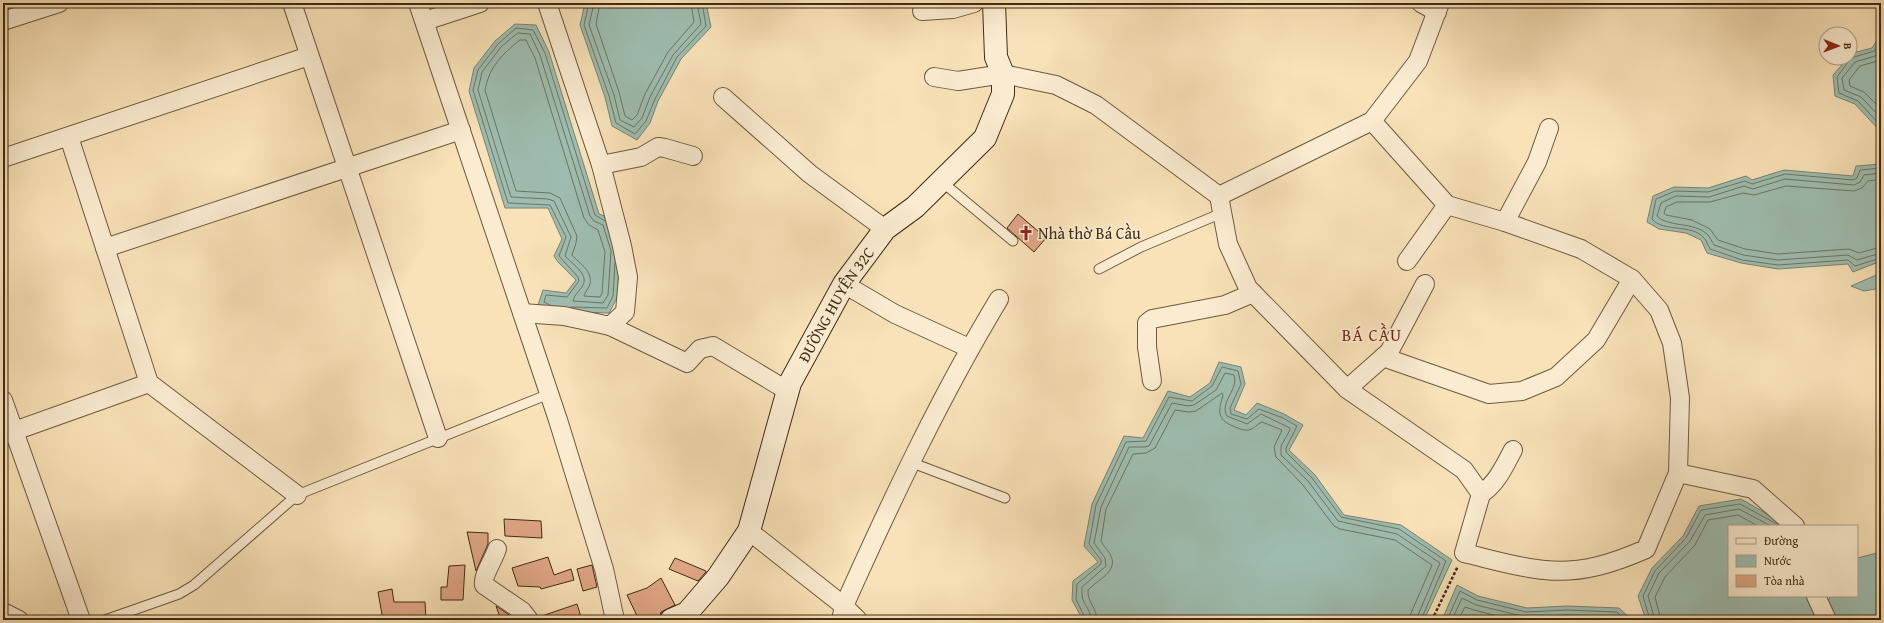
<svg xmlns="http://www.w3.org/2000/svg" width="1884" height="623" viewBox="0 0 1884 623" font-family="'Gentium Book Plus',serif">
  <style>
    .water { fill: #9ebdb0; stroke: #788371 }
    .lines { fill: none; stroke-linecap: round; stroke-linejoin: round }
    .shore { stroke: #6e7462; stroke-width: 1 }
    .building { fill: #e0a686; stroke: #3e2b13 }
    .lane-casing { stroke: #6d593c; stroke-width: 11 }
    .street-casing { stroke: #6d593c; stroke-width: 20 }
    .secondary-casing { stroke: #3e2b13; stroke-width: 24 }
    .path { stroke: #3e2b13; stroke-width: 2.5; stroke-dasharray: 3 2; stroke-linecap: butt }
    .lane { stroke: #fbecd1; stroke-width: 9 }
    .street { stroke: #fbecd1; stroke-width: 18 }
    .secondary { stroke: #fbecd1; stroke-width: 22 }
    .labels { text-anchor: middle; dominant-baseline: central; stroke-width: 3; stroke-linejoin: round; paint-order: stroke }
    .poi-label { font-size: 16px; fill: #3e2b13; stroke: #fbecd1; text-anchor: start }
    .street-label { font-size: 16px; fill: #3e2b13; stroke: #fbecd1 }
    .neighbourhood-label { font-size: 17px; letter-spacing: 1px; fill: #7a1f14; stroke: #fbecd1 }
  </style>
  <rect width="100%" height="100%" fill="#f9e2b8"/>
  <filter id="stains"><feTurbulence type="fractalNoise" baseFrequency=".005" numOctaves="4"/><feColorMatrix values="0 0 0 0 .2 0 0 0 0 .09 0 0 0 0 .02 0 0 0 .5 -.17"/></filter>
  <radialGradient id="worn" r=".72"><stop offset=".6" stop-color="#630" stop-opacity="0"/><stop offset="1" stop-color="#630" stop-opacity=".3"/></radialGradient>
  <g class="water">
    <polygon points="585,3 706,3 711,27 681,59 658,101 650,123 637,140 612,126 605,97 580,25"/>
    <polygon points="515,24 536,25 549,52 599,214 610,218 620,249 617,298 609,313 554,311 538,305 543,290 566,293 576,280 558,262 554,256 562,239 548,208 505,208 469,91 474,68 495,41"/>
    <polygon points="1881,34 1881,132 1855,104 1835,96 1833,75 1848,58 1850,58 1853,53 1872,48"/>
    <polygon points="1881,164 1881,261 1853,272 1848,264 1778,269 1741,263 1707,253 1701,240 1686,233 1659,229 1647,222 1653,196 1674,187 1708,188 1746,176 1752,180 1784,170 1853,176 1856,166"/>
    <polygon points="1881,273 1881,288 1864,291 1851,286"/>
    <polygon points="1219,362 1241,367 1245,384 1234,410 1246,415 1257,403 1284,414 1303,425 1289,450 1315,475 1344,515 1401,525 1452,560 1424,620 1083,620 1072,600 1073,581 1098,562 1084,546 1092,504 1124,436 1143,438 1168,391 1190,397 1210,383"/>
    <polygon points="1741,499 1788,526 1729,526 1729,596 1815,596 1822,620 1646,620 1638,596 1652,568 1683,536 1699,506"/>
    <polygon points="1881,552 1881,620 1836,620 1828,600 1831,596 1857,596 1857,558"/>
    <polygon points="1457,585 1478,596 1527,608 1567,606 1619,608 1632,620 1442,620"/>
  </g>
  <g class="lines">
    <g class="shore">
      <polyline points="589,3 584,25 609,96 616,123 635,134 646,121 655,99 677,57 706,26 702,3"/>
      <polyline points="594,3 589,25 614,95 620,120 634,127 642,118 650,97 673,55 701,24 697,3"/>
      <polyline points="600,3 596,24 619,92 625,116 632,120 637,115 645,94 668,52 694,22 691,3"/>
      <path d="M518,33L530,34L540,55L590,216L594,221L603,225L611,251L608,295L603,303L573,301C574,295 580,291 583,285C589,274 571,263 565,256L571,237L554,201L548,199L511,197L478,90L482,72L501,47Z"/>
      <path d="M520,40H526L535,58L584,218L589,225L598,230L605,252L602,293L600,297L584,296C585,292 589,288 590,284C593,271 579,263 572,255L576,243L577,236L560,198L550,193L516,191L485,90C489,67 502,54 520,40Z"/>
      <polyline points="1881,41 1874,51 1851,58 1837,77 1839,93 1858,101 1881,126"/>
      <polyline points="1881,50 1875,56 1855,62 1842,78 1844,90 1861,97 1881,118"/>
      <polyline points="1881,60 1860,66 1849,80 1850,86 1864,92 1881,109"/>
      <path d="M1881,168L1860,170L1857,178L1853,180L1785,174L1752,184L1745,181L1708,192L1675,191L1656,199L1652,219C1664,233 1691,223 1704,238C1707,241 1708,246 1710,249L1742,260L1778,265L1848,260L1855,266L1881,258"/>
      <path d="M1881,173L1864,175L1860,182L1854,185L1785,179L1753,189L1744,186L1709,197L1676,196L1661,203L1657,216C1666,227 1695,222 1707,234C1710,237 1712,242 1714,245L1743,255L1778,260L1848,255L1857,260L1881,253"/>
      <polyline points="1881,179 1868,181 1862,188 1854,191 1786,186 1754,195 1743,193 1710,202 1677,202 1666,207 1664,213 1666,215 1692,220 1710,229 1718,240 1745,249 1778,254 1849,249 1859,253 1881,247"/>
      <polyline points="550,305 544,302 546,295 567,297 579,281 578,277 559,256 566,237 550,205 508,203 473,90 478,70 498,44 516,28 533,30 545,53 595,215 605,221"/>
      <polyline points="571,307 607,308 613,296 615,263"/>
      <polyline points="1086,620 1076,599 1077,584 1101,564 1101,560 1089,544 1096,505 1126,442 1146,441 1169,397 1192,401 1212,386 1222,367 1238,371 1241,384 1230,408 1231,414 1247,419 1259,409 1283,418 1297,426 1286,448 1286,452 1312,478 1341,517 1399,529 1446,561 1421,620"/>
      <path d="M1091,620C1091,606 1080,606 1082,587L1106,566L1105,558L1094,543L1101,507L1129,447H1144L1149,446L1172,403L1188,406L1194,405L1216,390L1225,373L1234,375C1239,390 1219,402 1227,416L1247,424L1261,414L1290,428V430L1281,446V455L1308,481L1338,521L1397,534L1440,563L1416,620"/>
      <path d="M1097,620C1097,608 1087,602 1088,590C1097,580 1120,571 1110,554C1107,549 1103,546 1101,541L1106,509L1133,454L1146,453L1155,448L1175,410L1189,412L1196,411L1222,393L1223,396C1218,410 1217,420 1233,426C1238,428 1243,431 1249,430C1254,429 1257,424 1262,422L1282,430L1274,447L1276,457L1303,485L1334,526L1340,529L1395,540L1432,565L1411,613L1410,620"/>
      <polyline points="1447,620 1460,591 1477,600 1526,612 1567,610 1617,612 1626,620"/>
      <polyline points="1452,620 1462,598 1476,605 1526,617 1567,615 1615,616 1619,620"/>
      <polyline points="1458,620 1465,607 1474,610 1513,620"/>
      <polyline points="1650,620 1643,596 1655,571 1686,538 1701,510 1740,504 1777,524"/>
      <polyline points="1655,620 1648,596 1659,573 1690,541 1705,515 1739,509 1771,526"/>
      <polyline points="1661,620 1655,597 1665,577 1695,545 1708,520 1738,515 1758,526"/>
    </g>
  </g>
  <g class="building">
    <polygon points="1018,214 1046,238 1034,252 1007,228"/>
    <polygon points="504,519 541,521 542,538 505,536"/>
    <polygon points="467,532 488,533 488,544 476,571"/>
    <polygon points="548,557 554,575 571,569 574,580 541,589 540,587 518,586 512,568"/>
    <polygon points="675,558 706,571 706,572 698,581 669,569"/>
    <polygon points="465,565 463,600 441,600 441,587 447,587 449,566"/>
    <polygon points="592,565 597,587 583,591 577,569"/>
    <polygon points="661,578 675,605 661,612 659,620 639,620 627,595 647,588"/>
    <polygon points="392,589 394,602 425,602 426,620 383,620 378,592"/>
    <polygon points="577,604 582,620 539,620 539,617"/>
    <polygon points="496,606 515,619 516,620 501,620"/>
  </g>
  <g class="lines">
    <defs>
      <g id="lane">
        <polyline points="941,181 1013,241"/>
        <polyline points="1099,269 1141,247 1222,213"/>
        <polyline points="910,462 1005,498"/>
        <polyline points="105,620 179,594 194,585 297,495 549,394"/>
      </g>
      <g id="street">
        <polyline points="292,3 438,438"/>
        <polyline points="418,3 558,420 604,569 615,620"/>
        <polyline points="1421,3 1437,12"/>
        <polyline points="922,11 953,9 974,3"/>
        <polyline points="3,21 59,3"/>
        <polyline points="425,21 480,3"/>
        <path d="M934,77L958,81L1003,74L1056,85L1096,105L1219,196L1228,244L1248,288L1347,389L1464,470L1481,494L1464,553C1490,559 1519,568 1545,570C1581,574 1614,563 1646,549L1678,473L1680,398L1672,343L1659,310L1632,279L1581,249L1505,222L1447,205L1372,121"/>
        <polyline points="723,97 810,174 885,229"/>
        <polyline points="69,137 149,383 297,495"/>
        <polyline points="3,158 309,56"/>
        <polyline points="601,165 641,157 658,147 665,148 693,156"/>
        <polyline points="1219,196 1372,121 1418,61 1440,3"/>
        <polyline points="1505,222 1537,162 1549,128"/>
        <polyline points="105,248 461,130"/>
        <polyline points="1407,261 1447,205"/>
        <polyline points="844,284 895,314 969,348"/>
        <polyline points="522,313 564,316 610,326 625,312 628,277 622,246 601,165 547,3"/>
        <polyline points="610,326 687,363 700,349 713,346 788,391"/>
        <polyline points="1383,357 1489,394 1522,391 1556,377 1596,340 1632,279"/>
        <polyline points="1152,381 1147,347 1147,323 1152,319 1225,305 1253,293"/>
        <polyline points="1347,389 1389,352 1425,284"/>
        <polyline points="3,400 81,620"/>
        <polyline points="3,435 149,383"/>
        <polyline points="1678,473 1753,489 1795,526"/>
        <path d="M1481,494C1497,483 1504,467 1513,450"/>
        <polyline points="749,531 844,606 858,620"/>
        <path d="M497,549C494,559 482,576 484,585L522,611L529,620"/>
        <polyline points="1816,596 1827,620"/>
        <polyline points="3,612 19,620"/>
        <path d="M841,620L844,606C891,501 940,397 999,299"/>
      </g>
      <g id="secondary">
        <path id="s1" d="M671,620L687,613L718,577L749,531L790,383L844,284L885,229L915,207L985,138L1003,94V74L996,57L994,3"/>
      </g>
    </defs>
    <use href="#lane" class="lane-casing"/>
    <use href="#street" class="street-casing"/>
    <use href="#secondary" class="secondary-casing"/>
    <polyline class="path" points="1432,620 1458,566"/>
    <use href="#lane" class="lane"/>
    <use href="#street" class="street"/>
    <use href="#secondary" class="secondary"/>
  </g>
  <defs>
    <symbol id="church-bare" viewBox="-9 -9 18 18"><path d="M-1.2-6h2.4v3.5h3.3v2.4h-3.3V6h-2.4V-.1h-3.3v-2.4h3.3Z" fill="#8f2418" stroke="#fbecd1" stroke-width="2.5" paint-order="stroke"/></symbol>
  </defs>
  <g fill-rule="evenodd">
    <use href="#church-bare" x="1015" y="222" width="22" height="22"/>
  </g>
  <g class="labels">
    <g class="poi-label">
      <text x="1038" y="233">Nhà thờ Bá Cầu</text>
    </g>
    <g class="street-label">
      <text stroke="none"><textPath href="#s1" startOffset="365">ĐƯỜNG HUYỆN 32C</textPath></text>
    </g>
    <g class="neighbourhood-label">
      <text x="1372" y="334">BÁ CẦU</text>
    </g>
  </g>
  <rect width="1884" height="623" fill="none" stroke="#f9e2b8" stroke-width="16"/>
  <rect x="4" y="4" width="1876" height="615" fill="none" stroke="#3e2b13" stroke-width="2"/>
  <rect x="8" y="8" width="1868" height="607" fill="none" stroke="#3e2b13"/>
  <rect x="1728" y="525" width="130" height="72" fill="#fbecd1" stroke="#af9f85"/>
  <rect x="1736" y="538" width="20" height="6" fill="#fbecd1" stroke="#af9f85"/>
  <text x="1764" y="545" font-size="12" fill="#3e2b13">Đường</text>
  <rect x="1736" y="555" width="20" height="12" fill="#9ebdb0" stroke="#af9f85"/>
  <text x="1764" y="565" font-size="12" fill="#3e2b13">Nước</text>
  <rect x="1736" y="575" width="20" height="12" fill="#e0a686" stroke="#af9f85"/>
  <text x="1764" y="585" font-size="12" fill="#3e2b13">Tòa nhà</text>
  <g transform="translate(1838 46) rotate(91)"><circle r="19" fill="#fbecd1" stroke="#af9f85"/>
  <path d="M0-3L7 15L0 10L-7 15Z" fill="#8f2418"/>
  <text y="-6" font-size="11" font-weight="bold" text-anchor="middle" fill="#3e2b13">B</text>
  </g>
  <rect width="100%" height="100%" filter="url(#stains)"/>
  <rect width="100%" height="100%" fill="url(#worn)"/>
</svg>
